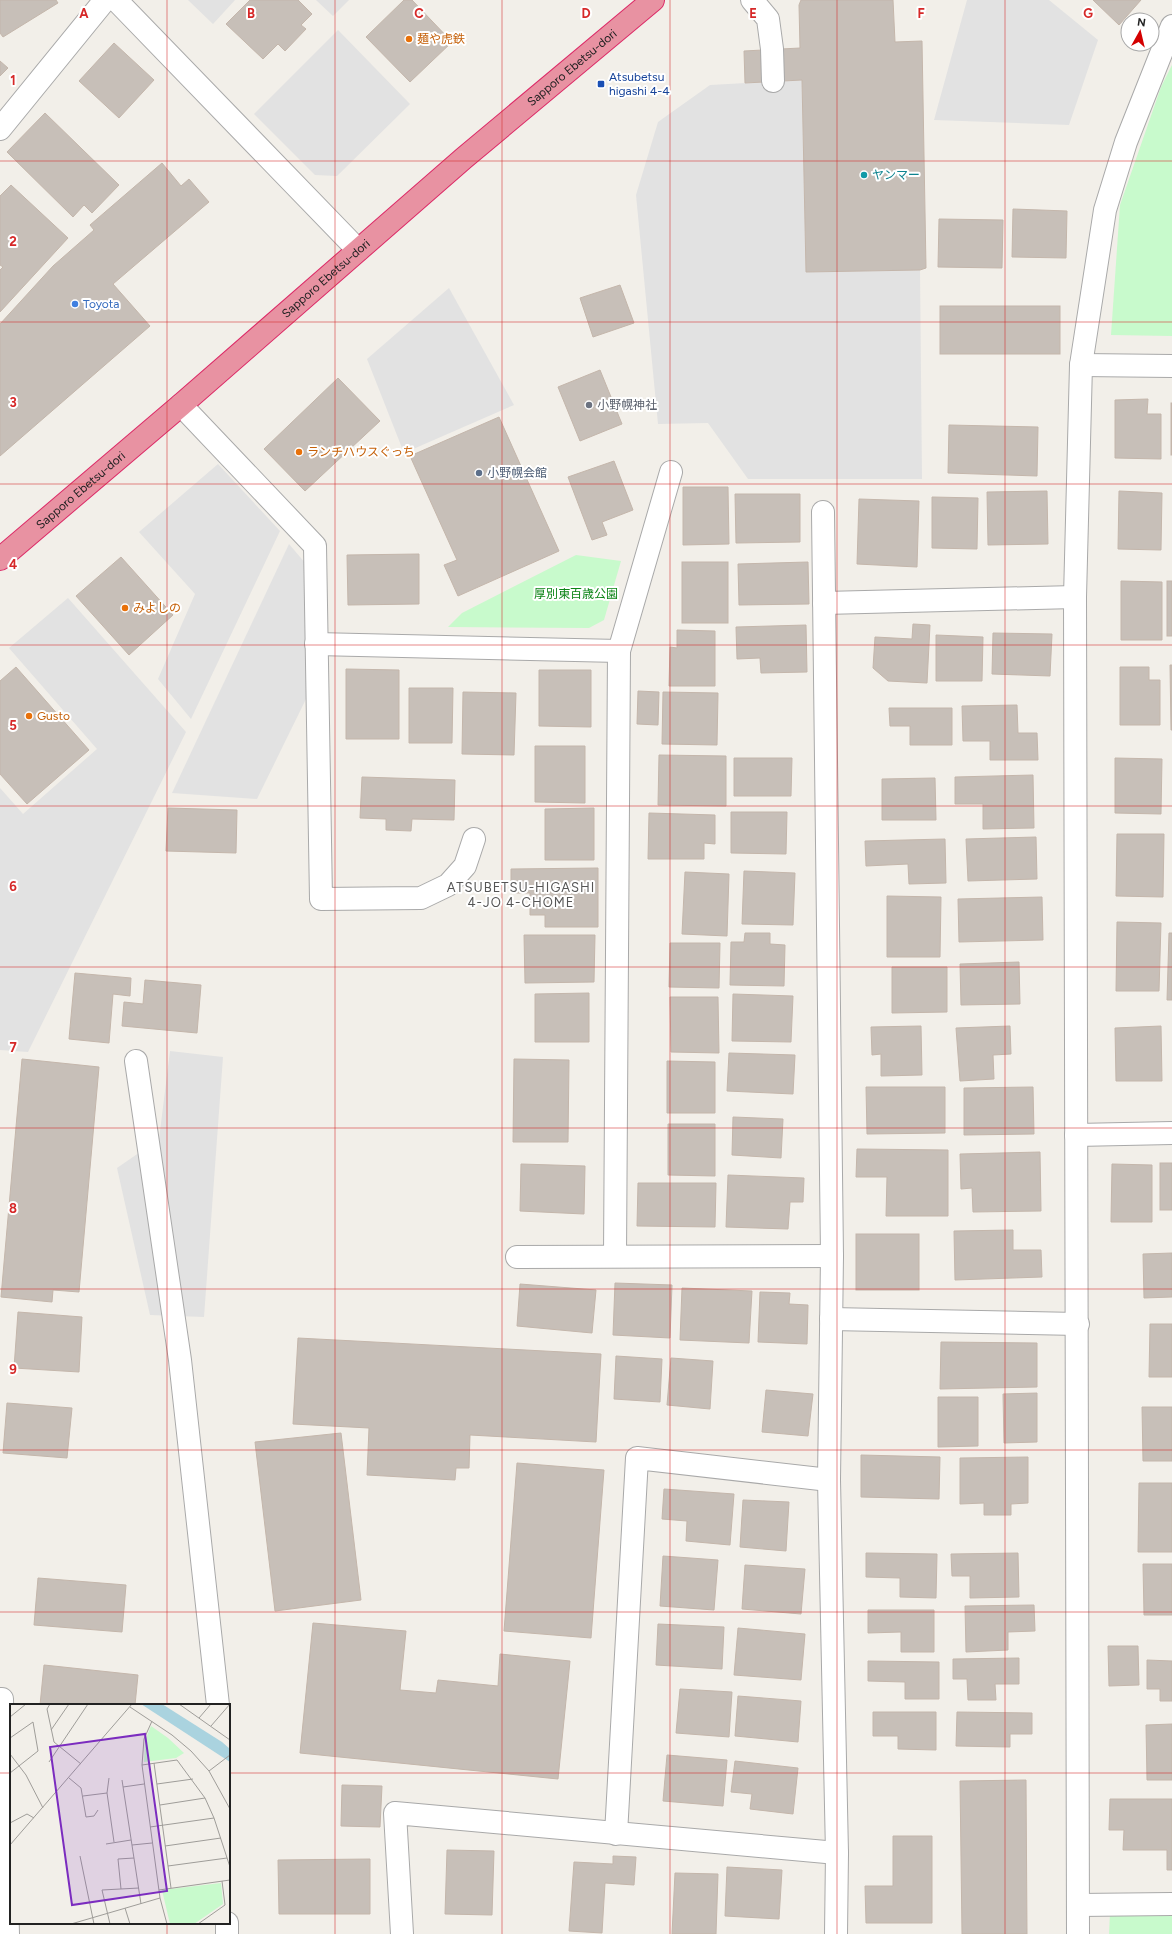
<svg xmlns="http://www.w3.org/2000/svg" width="1172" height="1934" viewBox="0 0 1172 1934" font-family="Figtree,'Noto Sans JP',sans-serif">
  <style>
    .park { fill: #c8facc }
    .parking { fill: #e2e2e2 }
    .building { fill: #c7bfb8; stroke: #c4b6ab }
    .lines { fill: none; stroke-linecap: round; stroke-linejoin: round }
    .minor-casing { stroke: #a9a9a9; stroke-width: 24 }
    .highway-casing { stroke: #dc2a67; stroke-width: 24 }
    .minor { stroke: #fff; stroke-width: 22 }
    .highway { stroke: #e892a2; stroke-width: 22 }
    .grid { fill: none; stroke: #d62828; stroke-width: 1; stroke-opacity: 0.55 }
    .food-dot { fill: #e8710a; stroke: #fff; stroke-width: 1.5 }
    .transit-dot { fill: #1a4fb4; stroke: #fff; stroke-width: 1.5 }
    .culture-dot { fill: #0f9aa8; stroke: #fff; stroke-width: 1.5 }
    .shop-dot { fill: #3f7fe0; stroke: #fff; stroke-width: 1.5 }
    .worship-dot { fill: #6b7280; stroke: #fff; stroke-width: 1.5 }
    .service-dot { fill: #5c6f8a; stroke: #fff; stroke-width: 1.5 }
    .labels { text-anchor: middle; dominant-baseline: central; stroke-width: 4; stroke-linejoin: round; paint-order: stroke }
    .food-label { font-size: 12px; fill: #c56008; stroke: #fff; text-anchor: start }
    .street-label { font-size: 12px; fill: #222; stroke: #fff }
    .transit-label { font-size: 12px; fill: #164399; stroke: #fff; text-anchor: start }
    .culture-label { font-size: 12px; fill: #0d838f; stroke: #fff; text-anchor: start }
    .shop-label { font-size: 12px; fill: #366cbe; stroke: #fff; text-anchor: start }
    .worship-label { font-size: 12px; fill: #5b616d; stroke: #fff; text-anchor: start }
    .service-label { font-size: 12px; fill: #4e5e75; stroke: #fff; text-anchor: start }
    .park-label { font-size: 12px; fill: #0c8416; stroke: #fff }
    .neighbourhood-label { font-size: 13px; letter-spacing: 1px; fill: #555; stroke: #fff }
    .inset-road { fill: none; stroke: #9f9d99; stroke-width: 1 }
    .view { fill: #7b2cbf; fill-opacity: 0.15; stroke: #7b2cbf; stroke-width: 2 }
    .inset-edge { fill: none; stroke: #222; stroke-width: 2 }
    .grid-label { font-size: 13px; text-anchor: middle; font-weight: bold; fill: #d62828; stroke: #fff; stroke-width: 4; stroke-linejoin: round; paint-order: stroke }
  </style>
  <rect width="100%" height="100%" fill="#f2efe9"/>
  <g class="park">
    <polygon points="1172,65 1172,336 1111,335 1120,205 1161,87"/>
    <polygon points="576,555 621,561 604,620 589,628 448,627 462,613"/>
    <polygon points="1110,1913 1172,1915 1172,1934 1109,1934"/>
  </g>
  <g class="parking">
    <polygon points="188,0 235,0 213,24"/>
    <polygon points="316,0 349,0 333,16"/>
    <polygon points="967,0 1049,0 1098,40 1069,125 934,120"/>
    <polygon points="338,30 410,104 337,176 315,175 254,114"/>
    <polygon points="802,80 806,272 920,270 922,479 748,479 708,423 658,424 636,195 658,122 710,85"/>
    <polygon points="449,288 514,405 404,453 367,359"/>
    <polygon points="218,464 280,531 191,719 158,679 195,594 139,532"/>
    <polygon points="289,544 306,564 306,699 257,799 172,793"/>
    <polygon points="68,598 186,732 28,1052 0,1050 0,788 23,814 97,749 9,648"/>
    <polygon points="170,1051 223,1057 204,1317 150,1315 117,1168 159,1139"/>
  </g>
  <g class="building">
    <polygon points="0,0 56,0 58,3 3,37 0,33"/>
    <polygon points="250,0 298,0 312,14 301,25 306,29 285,51 278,44 263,59 226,24"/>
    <polygon points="404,0 412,0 452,42 410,82 366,37"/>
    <polygon points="801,0 893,0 895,42 922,41 926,268 920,270 806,272 802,80 745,83 744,51 800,48 799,5"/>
    <polygon points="1093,0 1141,0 1119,25"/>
    <polygon points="114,43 154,80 119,118 79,81"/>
    <polygon points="0,61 8,68 0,76"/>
    <polygon points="45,113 119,185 92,213 84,205 73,217 7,152"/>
    <polygon points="162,163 181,186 189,179 209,202 113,284 150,326 0,456 0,324 53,266 94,230 90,225"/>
    <polygon points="11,185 68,238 0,312 0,270 3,267 0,265 0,196"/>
    <polygon points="1013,209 1067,211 1066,258 1012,257"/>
    <polygon points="939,219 1003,220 1002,268 938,267"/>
    <polygon points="620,285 634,323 593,337 580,298"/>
    <rect x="940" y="306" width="120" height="48"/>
    <polygon points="600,370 622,424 580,441 558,387"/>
    <polygon points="338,378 380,421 305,491 264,449"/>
    <polygon points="1148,399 1147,414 1161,414 1161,459 1115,458 1115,400"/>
    <rect x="1171" y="403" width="1" height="52"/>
    <polygon points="499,417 559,551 458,596 444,565 457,560 410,456"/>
    <polygon points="949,425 1038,427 1037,476 948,473"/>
    <polygon points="614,461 633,510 602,522 607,535 592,540 568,477"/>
    <polygon points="683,487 728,487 729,544 683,545"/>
    <polygon points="1047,491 1048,544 988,545 987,492"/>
    <polygon points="1119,491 1162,493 1161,550 1118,549"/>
    <polygon points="735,494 800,494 800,542 736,543"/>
    <polygon points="932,497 978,498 977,549 932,548"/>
    <polygon points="859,499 919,501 917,567 857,564"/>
    <polygon points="419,554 419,604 348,605 347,555"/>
    <polygon points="121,557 173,615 129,655 76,596"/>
    <rect x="682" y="562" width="46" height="61"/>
    <polygon points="808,562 809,604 739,605 738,564"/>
    <polygon points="1121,581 1162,582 1162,640 1121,640"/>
    <rect x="1167" y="581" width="5" height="55"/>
    <polygon points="913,624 930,625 927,683 888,681 873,668 875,637 912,639"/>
    <polygon points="806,625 807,672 761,673 760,658 737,659 736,627"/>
    <polygon points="677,630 715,631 715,686 669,686 670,647 677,648"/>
    <polygon points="993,633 1052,634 1050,676 992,674"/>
    <polygon points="936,635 983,637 982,681 936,681"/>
    <polygon points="1170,665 1172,665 1172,730 1171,730"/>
    <polygon points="16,667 89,750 27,804 0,774 0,681"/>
    <polygon points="1120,667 1149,667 1149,680 1160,680 1160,725 1120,725"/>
    <polygon points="346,669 399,670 399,739 346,739"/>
    <polygon points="539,670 591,670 591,727 539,726"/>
    <polygon points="409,688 453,688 452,743 409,743"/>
    <polygon points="638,691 659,692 658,725 637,724"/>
    <polygon points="463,692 516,693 514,755 462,754"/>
    <polygon points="663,692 718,693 717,745 662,744"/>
    <polygon points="1017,705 1018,733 1037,733 1038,760 990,760 990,741 963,741 962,706"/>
    <polygon points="889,708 952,708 952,745 910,745 910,726 890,726"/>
    <polygon points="535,746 585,746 585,803 535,802"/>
    <polygon points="659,755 726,756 726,806 658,805"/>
    <polygon points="734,758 792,758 791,796 734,796"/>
    <polygon points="1115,758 1162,759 1161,814 1115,813"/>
    <polygon points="1033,775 1034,828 983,829 983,804 955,804 955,777"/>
    <polygon points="362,777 455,780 454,820 412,819 411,831 386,830 386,819 360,818"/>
    <polygon points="935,778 936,820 882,820 882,779"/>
    <polygon points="168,808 237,810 236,853 166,851"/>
    <polygon points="594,808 594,860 545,860 545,809"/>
    <polygon points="731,812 787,812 786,854 731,853"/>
    <polygon points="649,813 715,815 715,844 704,843 704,859 648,859"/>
    <polygon points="1117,834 1164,834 1163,897 1116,896"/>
    <polygon points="1036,837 1037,879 968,881 966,839"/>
    <polygon points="945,839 946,883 909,884 908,864 866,866 865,841"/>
    <polygon points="598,868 598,927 545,927 545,915 530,915 530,893 511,893 511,869"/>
    <polygon points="744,871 795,873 793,925 742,924"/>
    <polygon points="685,872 729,874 727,936 682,934"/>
    <polygon points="887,896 941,897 940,957 887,957"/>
    <polygon points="1042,897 1043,940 959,942 958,899"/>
    <polygon points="1117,922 1161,923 1159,991 1116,991"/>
    <polygon points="745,933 770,933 770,944 785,945 784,986 730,985 731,942 744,942"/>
    <polygon points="1169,933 1172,933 1172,1000 1167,1000"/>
    <polygon points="524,935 595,935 594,982 525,983"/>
    <polygon points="670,943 720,943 719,988 669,987"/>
    <polygon points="1019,962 1020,1004 961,1005 960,964"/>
    <polygon points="892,967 947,967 947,1012 892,1013"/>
    <polygon points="75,973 131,978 130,996 113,994 109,1043 69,1039"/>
    <polygon points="145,980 201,985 197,1033 122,1026 124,1002 143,1004"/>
    <polygon points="589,993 589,1042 535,1042 535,994"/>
    <polygon points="733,994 793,996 791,1042 732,1041"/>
    <polygon points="670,997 718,997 719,1053 671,1052"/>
    <polygon points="921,1026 922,1075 881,1076 881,1054 872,1055 871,1027"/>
    <polygon points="1010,1026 1011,1054 993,1055 994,1079 960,1081 956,1028"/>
    <polygon points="1161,1026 1162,1081 1116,1081 1115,1028"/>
    <polygon points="729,1053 795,1055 793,1094 727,1091"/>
    <polygon points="22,1059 99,1067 79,1292 53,1290 52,1302 1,1297"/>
    <polygon points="514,1059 569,1060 568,1142 513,1142"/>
    <polygon points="667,1061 715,1062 715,1113 667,1113"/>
    <polygon points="866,1087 945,1087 945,1133 867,1134"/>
    <polygon points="1033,1087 1034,1134 964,1135 964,1088"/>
    <polygon points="733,1117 783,1119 781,1158 732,1155"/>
    <polygon points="668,1124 715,1124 715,1176 668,1175"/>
    <polygon points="857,1149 948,1150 948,1216 886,1216 887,1177 856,1177"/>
    <polygon points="1040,1152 1041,1211 973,1212 972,1188 961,1189 960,1154"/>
    <rect x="1160" y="1163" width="12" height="47"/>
    <polygon points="521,1164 585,1166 584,1214 520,1211"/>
    <polygon points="1112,1164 1152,1165 1152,1222 1111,1222"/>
    <polygon points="728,1175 804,1178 803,1202 790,1202 788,1229 726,1227"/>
    <polygon points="638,1183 716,1183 715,1227 637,1226"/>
    <polygon points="1013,1230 1013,1250 1041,1250 1042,1277 955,1280 954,1231"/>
    <rect x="856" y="1234" width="63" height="56"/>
    <polygon points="1172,1253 1172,1297 1144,1298 1143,1254"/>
    <polygon points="615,1283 672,1285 670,1338 613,1335"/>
    <polygon points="520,1284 596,1290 592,1333 517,1326"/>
    <polygon points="682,1288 752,1291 749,1343 680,1340"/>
    <polygon points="760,1292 790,1293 789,1304 808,1305 807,1344 758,1342"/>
    <polygon points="18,1312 82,1317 79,1372 14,1368"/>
    <polygon points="1150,1324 1172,1324 1172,1377 1149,1377"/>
    <polygon points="298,1338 601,1354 596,1442 470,1435 469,1468 456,1468 455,1480 367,1475 369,1428 293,1424"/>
    <polygon points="941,1342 1037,1343 1037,1387 940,1389"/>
    <polygon points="616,1356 662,1359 660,1402 614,1399"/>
    <polygon points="671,1358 713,1361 710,1409 667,1405"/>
    <polygon points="766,1390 813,1394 808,1436 762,1432"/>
    <polygon points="1037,1393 1037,1442 1004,1443 1003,1394"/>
    <polygon points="938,1397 978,1397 978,1446 938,1447"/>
    <polygon points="7,1403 72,1408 67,1458 3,1453"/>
    <polygon points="1142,1407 1172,1407 1172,1461 1143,1461"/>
    <polygon points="341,1433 361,1600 275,1611 255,1442"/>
    <polygon points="861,1455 940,1457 939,1499 861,1497"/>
    <polygon points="1028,1457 1028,1503 1011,1504 1011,1515 984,1515 984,1503 960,1504 960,1458"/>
    <polygon points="517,1463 604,1470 591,1638 504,1631"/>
    <polygon points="1139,1483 1172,1483 1172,1552 1138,1552"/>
    <polygon points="664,1489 734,1494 730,1545 686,1541 687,1521 662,1519"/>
    <polygon points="743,1500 789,1502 786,1551 740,1547"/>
    <polygon points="866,1553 937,1554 936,1598 900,1597 900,1578 866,1577"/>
    <polygon points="1018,1553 1019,1597 970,1598 970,1576 952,1576 951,1554"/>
    <polygon points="663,1556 718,1560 714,1610 660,1606"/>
    <polygon points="1143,1564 1172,1564 1172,1615 1144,1615"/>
    <polygon points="745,1565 805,1569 801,1614 742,1609"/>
    <polygon points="38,1578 126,1585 122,1632 34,1625"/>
    <polygon points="1034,1605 1035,1631 1008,1632 1008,1650 966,1652 965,1606"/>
    <polygon points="868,1610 934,1610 934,1652 901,1652 901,1632 868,1633"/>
    <polygon points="313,1623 406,1631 400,1690 436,1693 438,1680 498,1686 500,1654 570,1661 558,1779 300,1753"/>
    <polygon points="658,1624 724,1627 722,1669 656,1665"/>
    <polygon points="738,1628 805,1634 801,1680 734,1675"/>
    <polygon points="1108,1646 1138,1646 1139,1685 1109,1686"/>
    <polygon points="1019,1658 1019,1684 995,1684 996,1700 968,1700 967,1679 953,1679 953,1659"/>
    <polygon points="1147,1660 1172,1661 1172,1701 1160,1701 1160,1689 1147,1689"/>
    <polygon points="868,1661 939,1662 939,1699 905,1699 905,1682 868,1681"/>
    <polygon points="44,1665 138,1675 135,1705 40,1705"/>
    <polygon points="680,1689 732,1692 729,1737 676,1733"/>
    <polygon points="738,1696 801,1701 798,1742 735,1736"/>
    <polygon points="873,1712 936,1712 936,1750 898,1749 898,1736 873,1736"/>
    <polygon points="957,1712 1032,1713 1032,1734 1010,1734 1010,1747 956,1746"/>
    <polygon points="1172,1724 1172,1780 1147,1780 1146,1725"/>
    <polygon points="667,1755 727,1760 723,1806 663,1801"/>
    <polygon points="735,1761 798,1768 793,1814 750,1809 752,1794 731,1792"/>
    <polygon points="1026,1780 1027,1934 962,1934 960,1781"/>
    <polygon points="342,1785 382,1786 380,1827 341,1826"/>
    <polygon points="1110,1799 1172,1799 1172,1870 1167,1870 1167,1850 1123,1850 1124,1830 1109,1830"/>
    <polygon points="893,1836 932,1836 932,1923 866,1923 865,1886 893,1886"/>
    <polygon points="447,1850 494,1851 492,1915 445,1914"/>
    <polygon points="613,1856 636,1857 634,1885 605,1883 602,1933 569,1931 574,1862 613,1864"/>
    <polygon points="370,1859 370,1914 279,1914 278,1860"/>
    <polygon points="727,1867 782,1870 779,1919 725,1916"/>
    <polygon points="675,1873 718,1874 716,1934 672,1934"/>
    <polygon points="105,1923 166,1923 166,1924"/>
  </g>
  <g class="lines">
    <defs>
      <g id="minor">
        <polyline points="116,0 358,250"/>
        <polyline points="752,0 768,19 772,49 773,81"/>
        <polyline points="0,129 105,0"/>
        <polyline points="1081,365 1172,366"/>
        <polyline points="181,405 315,546 321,899 421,898 448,885 465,866 474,839"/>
        <polyline points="823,512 832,1256 829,1480 837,1853 836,1934"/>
        <polyline points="824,603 1075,597"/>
        <polyline points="316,644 619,651"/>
        <polyline points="136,1061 180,1360 218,1705"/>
        <polyline points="1076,1135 1172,1133"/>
        <polyline points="615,1256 619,651 671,472"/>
        <polyline points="517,1257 832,1256"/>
        <polyline points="831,1319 1078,1324"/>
        <polyline points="0,1699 2,1699 8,1934"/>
        <polyline points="616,1834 637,1458 829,1480"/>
        <polyline points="1078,1905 1172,1904"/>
        <polyline points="227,1923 227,1934"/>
        <polyline points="402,1934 395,1813 837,1853"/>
        <polyline points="1078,1934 1075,597 1081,365 1105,210 1126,142 1172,26"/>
      </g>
      <g id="highway">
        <path id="s1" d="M0,559L181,405L464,158L653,0"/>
      </g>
    </defs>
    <use href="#minor" class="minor-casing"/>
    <use href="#highway" class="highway-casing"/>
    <use href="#minor" class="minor"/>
    <use href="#highway" class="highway"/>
  </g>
  <path class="grid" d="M167,0V1705M335,0V1934M502,0V1934M670,0V1934M837,0V1934M1005,0V1934M0,161H1172M0,322H1172M0,484H1172M0,645H1172M0,806H1172M0,967H1172M0,1128H1172M0,1289H1172M0,1450H1172M0,1612H1172M0,1773H11M229,1773H1172M167,1923V1934"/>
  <g class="food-dot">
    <circle cx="409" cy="39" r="4"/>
    <circle cx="299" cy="452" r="4"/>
    <circle cx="125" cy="608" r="4"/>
    <circle cx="29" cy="716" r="4"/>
  </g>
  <rect class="transit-dot" x="597" y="80" width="8" height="8" rx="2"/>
  <circle class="culture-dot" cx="864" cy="175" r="4"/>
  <circle class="shop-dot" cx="75" cy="304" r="4"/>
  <circle class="worship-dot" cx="589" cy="405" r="4"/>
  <circle class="service-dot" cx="479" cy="473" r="4"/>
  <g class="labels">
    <g class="food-label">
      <text x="417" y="39">麺や虎鉄</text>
      <text x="307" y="452">ランチハウスぐっち</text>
      <text x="133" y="608">みよしの</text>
      <text x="37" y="716">Gusto</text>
    </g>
    <g class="street-label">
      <text stroke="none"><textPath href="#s1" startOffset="754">Sapporo Ebetsu-dori</textPath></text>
      <text stroke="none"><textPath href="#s1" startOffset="430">Sapporo Ebetsu-dori</textPath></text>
      <text stroke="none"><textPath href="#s1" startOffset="106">Sapporo Ebetsu-dori</textPath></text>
    </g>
    <g class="transit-label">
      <text x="609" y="77">Atsubetsu<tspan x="609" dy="14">higashi 4-4</tspan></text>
    </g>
    <g class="culture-label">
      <text x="872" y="175">ヤンマー</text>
    </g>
    <g class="shop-label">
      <text x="83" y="304">Toyota</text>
    </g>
    <g class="worship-label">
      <text x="597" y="405">小野幌神社</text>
    </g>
    <g class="service-label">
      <text x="487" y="473">小野幌会館</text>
    </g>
    <g class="park-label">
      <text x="576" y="594">厚別東百歳公園</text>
    </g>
    <g class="neighbourhood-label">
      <text x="521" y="887">ATSUBETSU-HIGASHI<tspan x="521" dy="15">4-JO 4-CHOME</tspan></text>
    </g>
  </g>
  <g transform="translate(10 1704)">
    <rect width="220" height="220" fill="#f2efe9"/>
    <path d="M141,22L158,34L174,49L166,54L134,58L135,37ZM211,179L213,200L184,220H160L152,186Z" fill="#c8facc"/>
    <path d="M131,0H152L212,38L220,45V58Z" fill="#aad3df"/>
    <path class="inset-road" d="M40,0L37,5L44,38L71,60M169,0L220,36M120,3L162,31L181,47L199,67L220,105M0,13L16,0M189,14L201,0M142,17L134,35L132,61L150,194L157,220M201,22L220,0M41,26L59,0M0,34L23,18L28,47L0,69M0,50L16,71L33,104M39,58L78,0M144,59L161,184M132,61L167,56L195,94L204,114L220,163M199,67L220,51M59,74L71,84L76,113L84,112L88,106M99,74L97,89L104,138M112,76L131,200M147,80L183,75M113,83L134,80M73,92L97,89M150,101L195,94M0,119L17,110L24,114M140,123L204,114M96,140L121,136M0,141L122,0M122,141L142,139M155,142L211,134M70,152L84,220M158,162L217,154M111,185L108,155L124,154M149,186L220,176M115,204L120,220M61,220L150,194M100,220L92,186L129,184M188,220L215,201L212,177"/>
    <path class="view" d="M135,30L157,187L62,201L40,43Z"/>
    <rect width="220" height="220" class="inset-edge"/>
  </g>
  <g class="grid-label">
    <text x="84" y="18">A</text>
    <text x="251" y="18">B</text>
    <text x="419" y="18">C</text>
    <text x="586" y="18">D</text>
    <text x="753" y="18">E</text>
    <text x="921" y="18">F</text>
    <text x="1088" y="18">G</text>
    <text x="13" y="85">1</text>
    <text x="13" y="246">2</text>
    <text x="13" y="407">3</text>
    <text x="13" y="569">4</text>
    <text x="13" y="730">5</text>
    <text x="13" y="891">6</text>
    <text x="13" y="1052">7</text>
    <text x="13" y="1213">8</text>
    <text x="13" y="1374">9</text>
  </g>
  <g transform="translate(1140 32) rotate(8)"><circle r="19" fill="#ffffff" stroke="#a7a7a7"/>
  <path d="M0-3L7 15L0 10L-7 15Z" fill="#d40000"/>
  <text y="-6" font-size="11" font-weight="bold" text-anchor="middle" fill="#222222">N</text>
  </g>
</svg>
